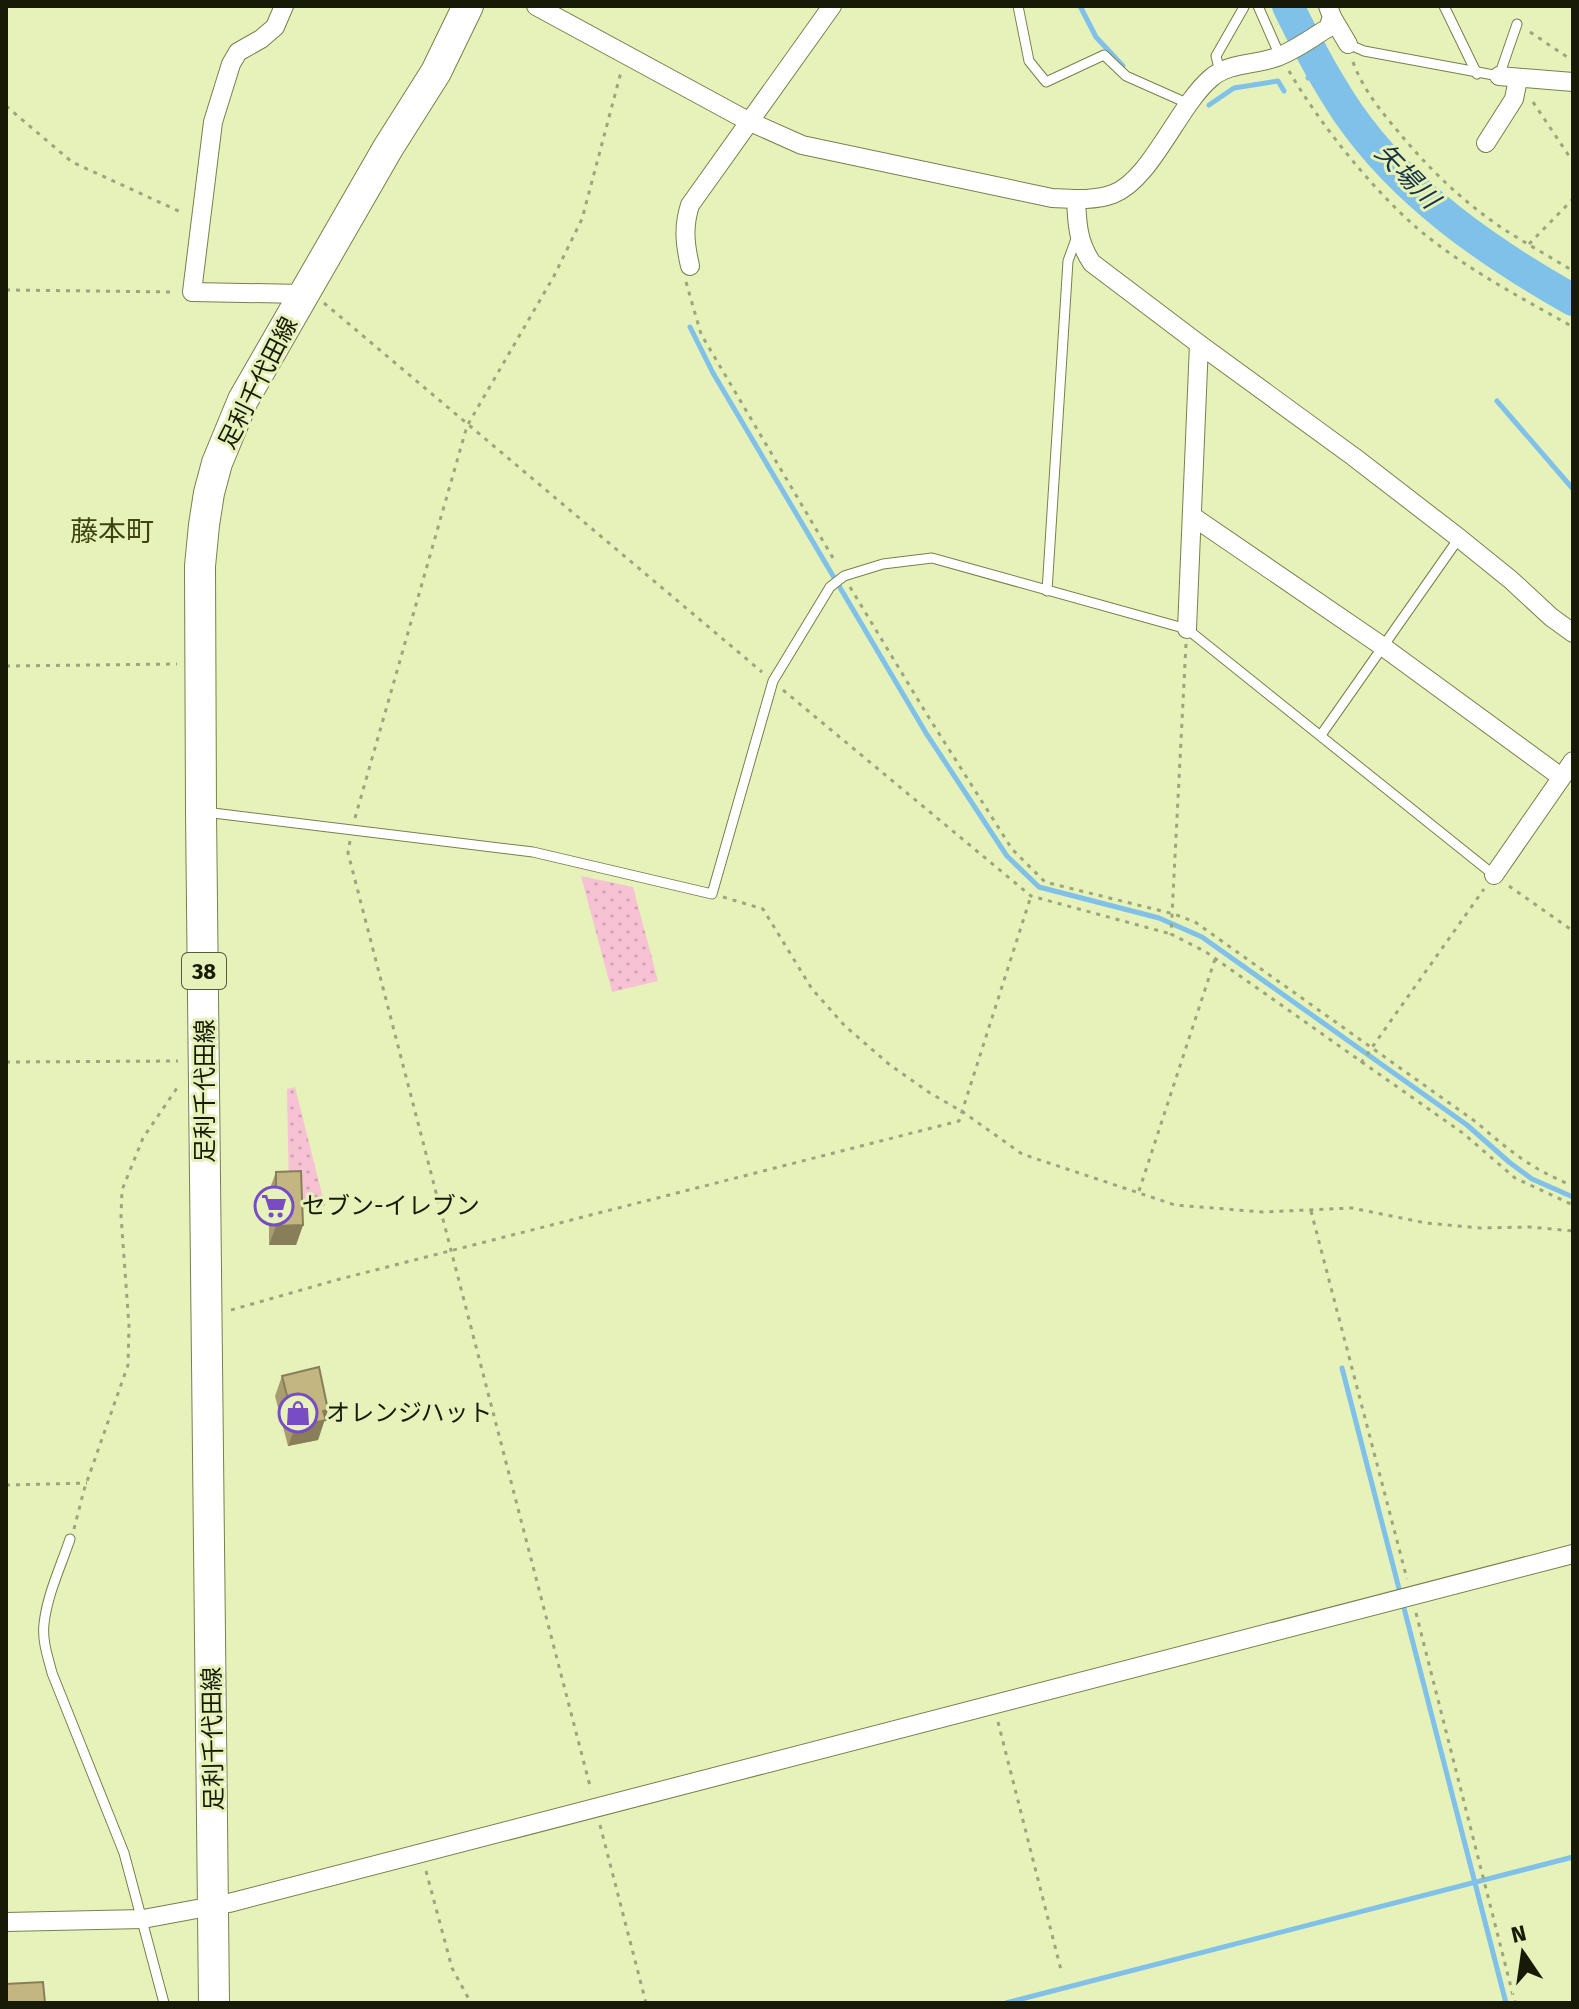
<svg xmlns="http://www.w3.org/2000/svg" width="1579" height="2009" viewBox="0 0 1579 2009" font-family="'Fira Sans','Noto Sans JP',sans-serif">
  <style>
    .grass { fill: url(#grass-dots) }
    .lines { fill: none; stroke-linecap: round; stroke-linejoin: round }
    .stream { stroke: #7fc1e9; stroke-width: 5 }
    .river { stroke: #7fc1e9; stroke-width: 32 }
    .lane-casing { stroke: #78804d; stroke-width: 11 }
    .street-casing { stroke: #78804d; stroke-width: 20 }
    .primary-casing { stroke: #78804d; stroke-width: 32 }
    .path { stroke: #9da57a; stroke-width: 3; stroke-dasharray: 4 6; stroke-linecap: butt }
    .lane { stroke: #fff; stroke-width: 9 }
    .street { stroke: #fff; stroke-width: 18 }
    .primary { stroke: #fff; stroke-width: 30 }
    .wall { fill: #a89d6f }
    .shaded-wall { fill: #887f5a }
    .building { fill: #c3b681; stroke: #887f5a; stroke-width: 2 }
    .labels { text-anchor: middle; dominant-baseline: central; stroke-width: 6; stroke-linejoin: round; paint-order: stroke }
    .shield { fill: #e7f1ba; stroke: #555a3c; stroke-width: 2 }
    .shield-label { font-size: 22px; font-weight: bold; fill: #171a06 }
    .street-label { font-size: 24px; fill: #171a06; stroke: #e7f1ba }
    .poi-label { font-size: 24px; fill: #171a06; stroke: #e7f1ba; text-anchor: start }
    .water-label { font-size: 26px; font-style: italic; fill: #163446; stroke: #e7f1ba }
    .quarter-label { font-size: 28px; fill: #3d4410; stroke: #e7f1ba }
  </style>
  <defs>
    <pattern id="grass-dots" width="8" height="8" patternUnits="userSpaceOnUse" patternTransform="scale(2)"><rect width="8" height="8" fill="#f6c2d4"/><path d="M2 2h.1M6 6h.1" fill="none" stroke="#d2a6b4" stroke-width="1.8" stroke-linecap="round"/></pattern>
  </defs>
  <rect width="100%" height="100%" fill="#e7f1ba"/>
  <g class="grass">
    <polygon points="581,876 633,887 658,981 612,992"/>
    <polygon points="295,1087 325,1206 296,1209 289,1191 287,1089"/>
  </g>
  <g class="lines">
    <g class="stream">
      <polyline points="1080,6 1096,37 1123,66"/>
      <polyline points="1308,78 1321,70"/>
      <polyline points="1209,105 1234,88 1278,81 1284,91"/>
      <polyline points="690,327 713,373 926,733 1007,856 1039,887 1159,918 1202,937 1467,1125 1509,1162 1532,1179 1573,1197"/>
      <polyline points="1497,401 1573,489"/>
      <polyline points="1342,1368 1506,2003"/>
      <polyline points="1006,2003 1573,1857"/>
    </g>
    <path class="river" d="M1288,6C1306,43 1325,79 1348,113C1404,194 1488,252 1573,300"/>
    <defs>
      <g id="lane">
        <polyline points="1018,6 1029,61 1046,82 1104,55 1126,76 1189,104"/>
        <polyline points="1258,6 1280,56"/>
        <polyline points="1444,6 1477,74"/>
        <polyline points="1348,44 1364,51 1499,76 1517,24"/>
        <polyline points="1220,72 1216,56 1244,7"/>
        <polyline points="1047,591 1068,261 1077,236"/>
        <polyline points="1321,735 1459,538"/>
        <polyline points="205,812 533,852 712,894 773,681 830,587 844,576 883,564 932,558 1187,629 1494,875"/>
        <path d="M70,1539C61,1566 47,1595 44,1624C42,1641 48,1657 52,1673L124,1853L164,2003"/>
      </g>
      <g id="street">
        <polyline points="284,6 275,27 261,39 238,52 231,64 213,122 192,292 304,294"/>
        <path d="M536,6L748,121L802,145L1052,198C1072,199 1094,201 1113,194C1151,180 1178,106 1211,78C1228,63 1253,65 1274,58C1293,52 1311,38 1328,28L1332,17L1328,6"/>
        <polyline points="1332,17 1348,44"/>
        <polyline points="1499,76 1573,82"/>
        <polyline points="1486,143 1514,99 1518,79"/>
        <path d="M1076,199C1077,224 1078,243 1092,263L1199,344L1354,457L1459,538L1511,580L1551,617L1573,633"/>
        <path d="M690,266C685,244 683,227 690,205L832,6"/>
        <polyline points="1192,516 1382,646 1561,777"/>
        <polyline points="1187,629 1199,344"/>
        <polyline points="1494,875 1573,761"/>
        <polyline points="6,1922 143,1919 229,1903 1573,1554"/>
      </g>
      <polyline id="primary" points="214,2003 201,812 200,566 204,525 209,493 217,463 243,400 388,148 436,72 468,6"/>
    </defs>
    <use href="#lane" class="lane-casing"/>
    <use href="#street" class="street-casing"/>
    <use href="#primary" class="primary-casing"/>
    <g class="path">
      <polyline points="1530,32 1573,61"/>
      <path d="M1353,62C1362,87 1379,109 1396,129C1426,166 1460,199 1499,226C1523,242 1549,256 1573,271"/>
      <path d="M1289,71C1319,123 1372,189 1417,228C1464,268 1520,297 1573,327"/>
      <polyline points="1533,102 1573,162"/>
      <polyline points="6,106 72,162 183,213"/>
      <polyline points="1529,244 1573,199"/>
      <polyline points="686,282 701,334 836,563"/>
      <polyline points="6,290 176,292"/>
      <polyline points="324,303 762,672"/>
      <path d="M850,587L926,713L1012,849L1045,882L1174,914L1195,922L1476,1122C1511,1152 1530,1168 1573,1186"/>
      <polyline points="1186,644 1171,934 1206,952 1464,1134 1515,1178 1573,1205"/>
      <polyline points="6,666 177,664"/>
      <polyline points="783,690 1031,896 1171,934"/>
      <polyline points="355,818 467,426 554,276 582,219 621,72"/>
      <polyline points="350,841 348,853 591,1790"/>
      <polyline points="1509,886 1573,931"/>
      <polyline points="723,897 763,909 812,989 845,1026 890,1065 930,1093 963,1112 1022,1154 1175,1205 1263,1212 1352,1208 1426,1223 1480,1228 1530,1227 1573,1231"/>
      <polyline points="6,1062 178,1061"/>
      <polyline points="1361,1063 1484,889"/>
      <polyline points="1139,1191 1215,959"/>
      <polyline points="1311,1211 1407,1579"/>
      <polyline points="231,1310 340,1279 959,1121 1031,896"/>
      <polyline points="6,1485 87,1483"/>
      <polyline points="74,1529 84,1490 128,1365 129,1326 121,1216 122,1190 143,1138 179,1085"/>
      <polyline points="1416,1613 1515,2003"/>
      <polyline points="998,1722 1061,1970"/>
      <polyline points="600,1825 646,2003"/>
      <polyline points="426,1871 452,1968 471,2003"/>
    </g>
    <use href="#lane" class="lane"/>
    <use href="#street" class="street"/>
    <use href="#primary" class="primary"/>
  </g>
  <g class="wall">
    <polygon points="276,1172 303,1225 296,1245 269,1245 269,1191"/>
    <polygon points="282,1376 325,1419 318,1440 288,1446 275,1396"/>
  </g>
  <g class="shaded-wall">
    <polygon points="303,1225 296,1245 269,1245 276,1226"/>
    <polygon points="328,1410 318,1440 288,1446 295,1427 323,1411"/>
  </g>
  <g class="building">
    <polygon points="301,1171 303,1225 276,1226 276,1172"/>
    <polygon points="319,1367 328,1410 323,1411 326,1420 295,1427 282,1376"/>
    <polygon points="43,1982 45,2003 6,2003 6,1984"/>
  </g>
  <defs>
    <symbol id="supermarket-ring" viewBox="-11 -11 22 22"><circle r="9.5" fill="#e7f1ba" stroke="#774cc5" stroke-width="1.5"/><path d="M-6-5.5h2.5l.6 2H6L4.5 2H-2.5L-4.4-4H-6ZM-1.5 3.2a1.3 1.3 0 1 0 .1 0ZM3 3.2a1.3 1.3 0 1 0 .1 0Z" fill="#774cc5"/></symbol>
    <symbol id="shop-ring" viewBox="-11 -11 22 22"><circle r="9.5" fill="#e7f1ba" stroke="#774cc5" stroke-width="1.5"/><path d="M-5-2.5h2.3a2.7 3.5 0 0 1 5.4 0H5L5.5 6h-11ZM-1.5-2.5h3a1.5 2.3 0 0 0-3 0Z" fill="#774cc5"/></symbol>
  </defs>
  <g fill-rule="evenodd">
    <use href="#supermarket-ring" x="252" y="1184" width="44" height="44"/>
    <use href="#shop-ring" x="276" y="1391" width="44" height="44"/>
  </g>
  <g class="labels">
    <rect class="shield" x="182" y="953" width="44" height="36" rx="6"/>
    <g class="shield-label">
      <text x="204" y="971">38</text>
    </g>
    <g class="street-label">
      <text transform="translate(258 383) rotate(-63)">足利千代田線</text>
      <text transform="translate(205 1091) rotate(-90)">足利千代田線</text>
      <text transform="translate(213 1739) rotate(-91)">足利千代田線</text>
    </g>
    <g class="poi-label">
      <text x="302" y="1206">セブン-イレブン</text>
      <text x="326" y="1413">オレンジハット</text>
    </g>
    <g class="water-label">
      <text transform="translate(1407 176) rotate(46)">矢場川</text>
    </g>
    <g class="quarter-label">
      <text x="112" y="531">藤本町</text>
    </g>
  </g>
  <rect width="1579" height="2009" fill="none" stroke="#171a06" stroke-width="16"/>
  <g transform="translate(1523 1953) rotate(347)" stroke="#e7f1ba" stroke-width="6" paint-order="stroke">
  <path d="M0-6L14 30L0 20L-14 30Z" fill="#171a06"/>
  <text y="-12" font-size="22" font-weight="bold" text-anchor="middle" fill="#171a06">N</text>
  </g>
</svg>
